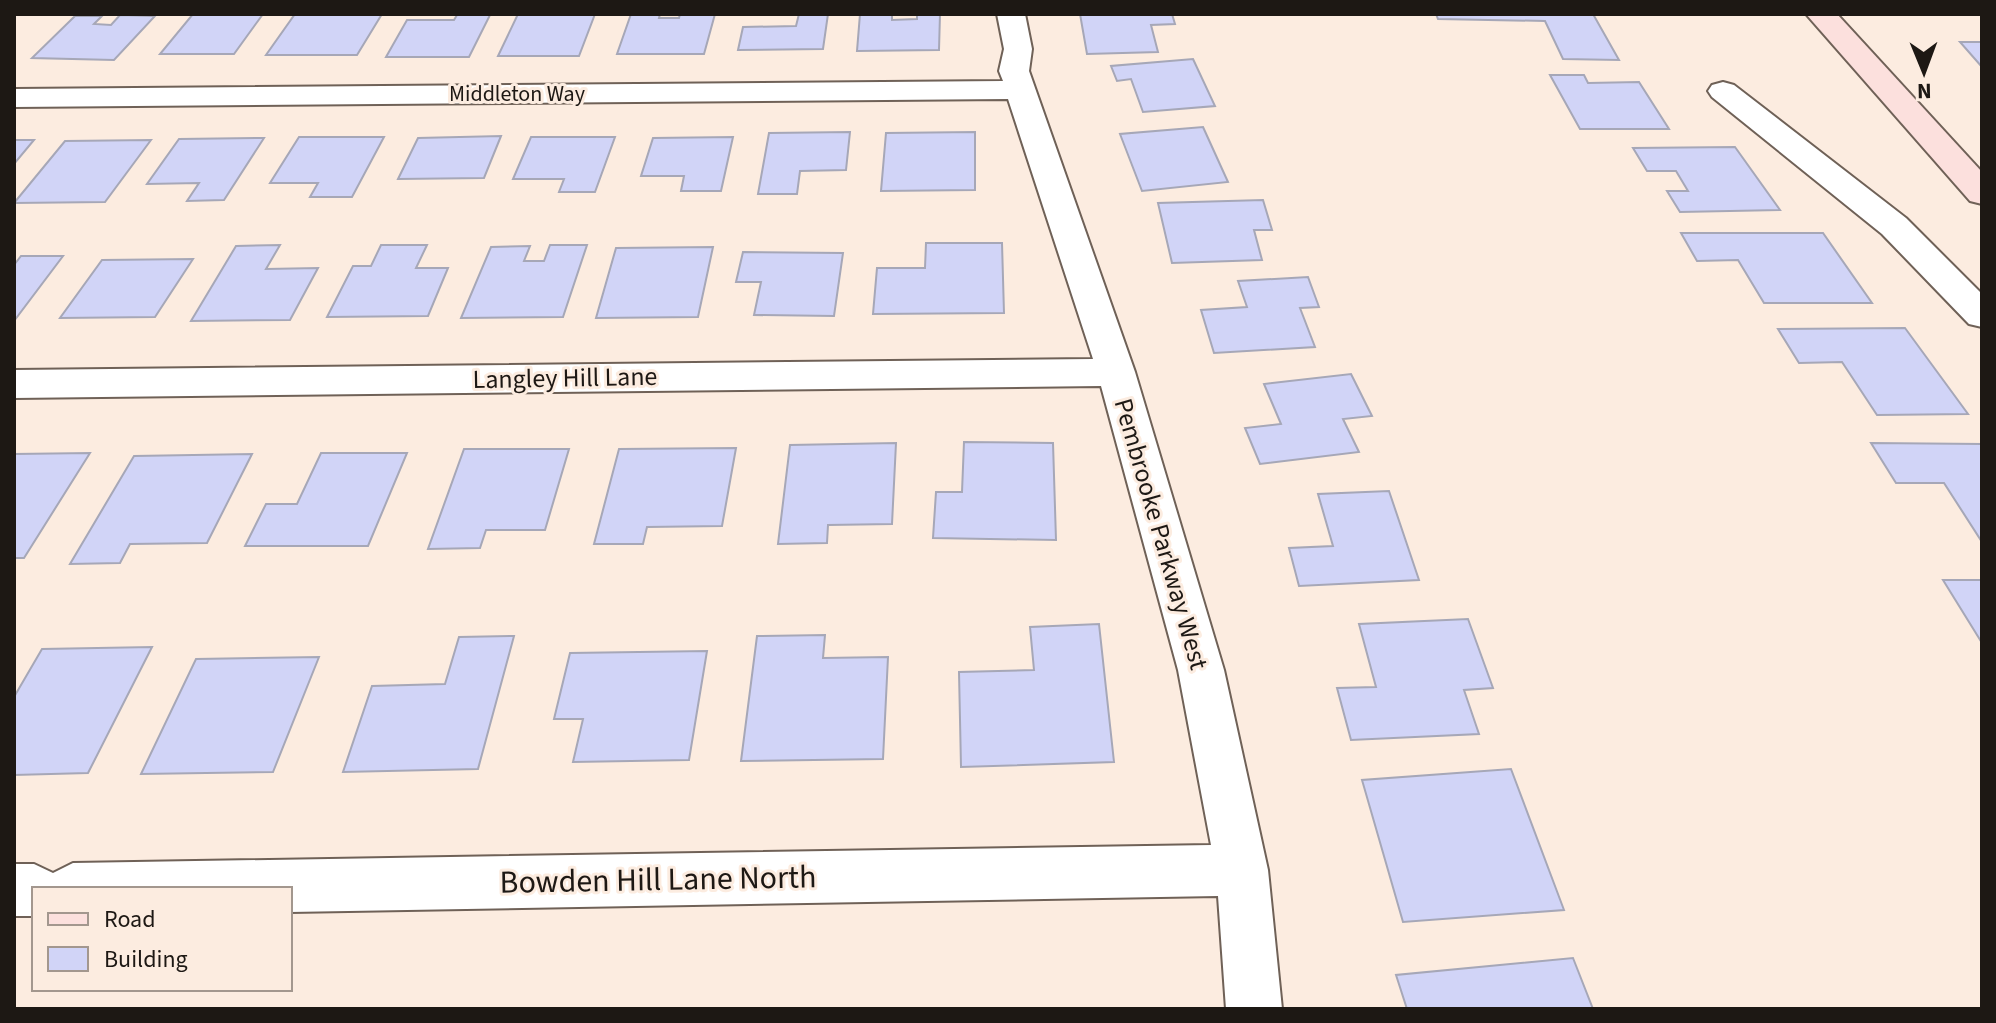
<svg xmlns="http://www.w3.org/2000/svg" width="1996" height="1023" viewBox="0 0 1996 1023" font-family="'Source Sans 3',sans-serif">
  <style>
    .building { fill: #d1d4f7; stroke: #a6a7b7; stroke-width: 2 }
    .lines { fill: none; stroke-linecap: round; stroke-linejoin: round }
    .street-casing { stroke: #6f6157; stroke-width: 4 }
    .secondary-casing { stroke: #6f6157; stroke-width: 4 }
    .street { fill: #fff; fill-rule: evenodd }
    .secondary { fill: #fce0dd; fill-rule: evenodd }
    .labels { text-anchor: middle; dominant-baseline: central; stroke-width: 6; stroke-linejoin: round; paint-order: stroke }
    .far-street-label { font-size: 22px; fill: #1d1814; stroke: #fcece0 }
    .street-label { font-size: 26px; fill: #1d1814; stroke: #fcece0 }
    .near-street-label { font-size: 32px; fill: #1d1814; stroke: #fcece0 }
  </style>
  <rect width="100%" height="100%" fill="#fcece0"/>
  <g class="building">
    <polygon points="193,14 263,14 234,54 160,54"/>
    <polygon points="295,14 382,14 357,55 266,55"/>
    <polygon points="518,14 595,14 579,56 498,56"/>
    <polygon points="631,14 660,14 659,18 679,18 680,14 715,14 704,54 617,54"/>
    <polygon points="799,14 828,14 823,49 738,50 743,27 796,26"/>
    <polygon points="860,14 892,14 892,20 917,19 917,14 940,14 939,50 857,51"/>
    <polygon points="1080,14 1172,14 1175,24 1151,25 1158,52 1087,54"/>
    <polygon points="1436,14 1593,14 1619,60 1563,59 1545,21 1438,19"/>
    <polygon points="120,15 155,16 114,60 32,58 75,16 102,16 94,24 111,25"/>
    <polygon points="457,15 490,15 469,57 386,57 407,20 454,20"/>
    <polygon points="1960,42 1982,42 1982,67"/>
    <polygon points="1193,59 1215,106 1143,112 1131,79 1117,81 1111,66"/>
    <polygon points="1550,75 1584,75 1588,83 1639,82 1669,129 1580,129"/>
    <polygon points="1203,127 1228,182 1142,191 1120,134"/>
    <polygon points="850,132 846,170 800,171 797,194 758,194 769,133"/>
    <polygon points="975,132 975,190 881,191 886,133"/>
    <polygon points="501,136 484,178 398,179 418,138"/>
    <polygon points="299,137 384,137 352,197 310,197 318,183 270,183"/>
    <polygon points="531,137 615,137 595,192 559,192 564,179 513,179"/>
    <polygon points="733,137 721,191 681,191 684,176 641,176 653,138"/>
    <polygon points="264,138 224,200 187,201 199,183 147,184 179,139"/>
    <polygon points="14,140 34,140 14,164"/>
    <polygon points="151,140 105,202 14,203 65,141"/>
    <polygon points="1735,147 1780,210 1680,212 1667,191 1688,191 1676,171 1647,171 1633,148"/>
    <polygon points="1263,200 1272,230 1254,230 1262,260 1172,263 1158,203"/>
    <polygon points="1681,233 1823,233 1872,303 1764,303 1738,260 1697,261"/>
    <polygon points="926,243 1002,243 1004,313 873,314 877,268 925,268"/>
    <polygon points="280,245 266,269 318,268 290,320 191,321 236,246"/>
    <polygon points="381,245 427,245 416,268 448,268 428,316 327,317 353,266 371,266"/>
    <polygon points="550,245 587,245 563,317 461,318 491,247 530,246 524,261 544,261"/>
    <polygon points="713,247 698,317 596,318 616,248"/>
    <polygon points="743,252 843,253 834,316 754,315 761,282 736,282"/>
    <polygon points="21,256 63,256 14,321 14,265"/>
    <polygon points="193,259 155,317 60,318 102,260"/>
    <polygon points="1308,277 1319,307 1300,308 1315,347 1214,353 1201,310 1247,307 1238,281"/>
    <polygon points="1905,328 1968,414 1877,415 1842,362 1799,363 1778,329"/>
    <polygon points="1351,374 1372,416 1343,419 1359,452 1260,464 1245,428 1281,424 1264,384"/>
    <polygon points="964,442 1053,443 1056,540 933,538 936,492 962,492"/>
    <polygon points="896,443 892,524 828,525 827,543 778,544 790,445"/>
    <polygon points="1871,443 1982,444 1982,542 1944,483 1896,483"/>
    <polygon points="736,448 722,526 647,527 643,544 594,544 619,449"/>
    <polygon points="464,449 569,449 545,530 486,530 480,548 428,549"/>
    <polygon points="90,453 24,558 14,558 14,454"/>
    <polygon points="321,453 407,453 368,546 245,546 266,504 297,504"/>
    <polygon points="252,454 207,543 130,544 120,563 70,564 134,456"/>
    <polygon points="1389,491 1419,580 1299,586 1289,548 1333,546 1318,494"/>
    <polygon points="1943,580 1982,580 1982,643"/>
    <polygon points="1468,619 1493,688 1464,690 1479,734 1351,740 1337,688 1376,687 1359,624"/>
    <polygon points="1099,624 1114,762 961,767 959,672 1034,670 1030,627"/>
    <polygon points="825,635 823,658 888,657 883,759 741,761 757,636"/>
    <polygon points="514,636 478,769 343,772 372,686 445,684 459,637"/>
    <polygon points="152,647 88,773 14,775 14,697 42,649"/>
    <polygon points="707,651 689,760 573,762 583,719 554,719 570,653"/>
    <polygon points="319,657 273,772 141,774 196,659"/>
    <polygon points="1511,769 1564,910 1403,922 1362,780"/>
    <polygon points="1573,958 1593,1009 1407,1009 1396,975"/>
  </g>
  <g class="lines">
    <defs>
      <g id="street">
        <polygon points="997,14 1025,14 1032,49 1029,71 1135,372 1224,670 1268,870 1282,1009 1226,1009 1218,896 290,912 290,889 34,889 34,916 14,916 14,864 34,864 53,873 73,863 1211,845 1178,670 1101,386 14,398 14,370 1093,359 1008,99 14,107 14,89 1003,81 999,71 1004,49"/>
        <polygon points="1723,82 1734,85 1906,218 1982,294 1982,327 1969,324 1882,234 1712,97 1708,91 1712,85"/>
      </g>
      <polygon id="secondary" points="1806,14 1837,14 1982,172 1982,204 1970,201"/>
    </defs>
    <use href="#street" class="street-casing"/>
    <use href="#secondary" class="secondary-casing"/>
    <use href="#street" class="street"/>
    <use href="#secondary" class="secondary"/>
  </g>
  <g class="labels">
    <g class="far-street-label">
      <text x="517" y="94">Middleton Way</text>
    </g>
    <g class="street-label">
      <text transform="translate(565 378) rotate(-1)">Langley Hill Lane</text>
      <text transform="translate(1161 534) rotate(74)">Pembrooke Parkway West</text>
    </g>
    <g class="near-street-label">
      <text transform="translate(658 880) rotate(-1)">Bowden Hill Lane North</text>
    </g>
  </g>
  <rect width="1996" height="1023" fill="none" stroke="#1d1814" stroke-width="32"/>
  <rect x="32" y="887" width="260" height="104" fill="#fcece0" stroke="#a3978e" stroke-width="2"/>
  <rect x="48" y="913" width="40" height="12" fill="#fce0dd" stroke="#a3978e" stroke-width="2"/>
  <text x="104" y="927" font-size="24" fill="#1d1814">Road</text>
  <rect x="48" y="947" width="40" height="24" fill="#d1d4f7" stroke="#a3978e" stroke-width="2"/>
  <text x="104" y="967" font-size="24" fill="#1d1814">Building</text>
  <g transform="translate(1924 72) rotate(179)" stroke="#fcece0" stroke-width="6" paint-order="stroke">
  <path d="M0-6L14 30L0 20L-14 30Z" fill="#1d1814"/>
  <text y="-12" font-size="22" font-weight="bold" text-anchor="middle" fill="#1d1814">N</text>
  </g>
</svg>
